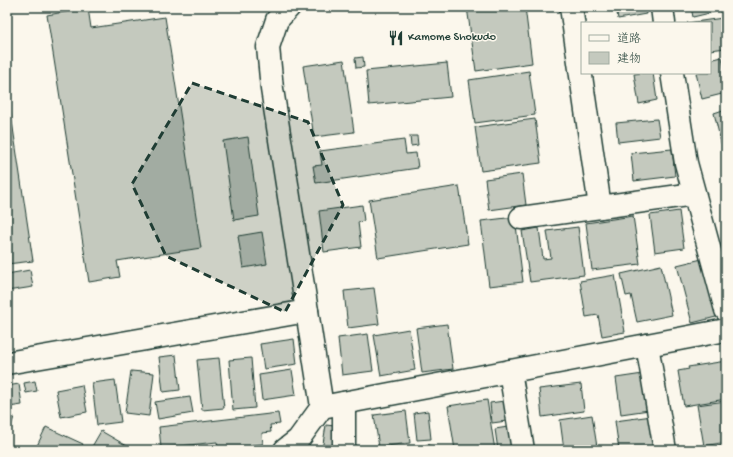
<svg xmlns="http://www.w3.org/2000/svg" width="733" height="457" viewBox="0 0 733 457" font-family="'Gochi Hand','Klee One',sans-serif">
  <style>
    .building { fill: #c4c9be; stroke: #1f3d34 }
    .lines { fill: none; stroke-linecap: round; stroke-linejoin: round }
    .street-casing { stroke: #1f3d34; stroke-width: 25 }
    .secondary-casing { stroke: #1f3d34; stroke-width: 25 }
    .street { stroke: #fbf7ec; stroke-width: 22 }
    .secondary { stroke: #fbf7ec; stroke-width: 22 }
    .marked { fill: #1f3d34; fill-opacity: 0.2; stroke: #1f3d34; stroke-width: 3; stroke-dasharray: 8 5; stroke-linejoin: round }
    .labels { text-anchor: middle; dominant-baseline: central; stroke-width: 3; stroke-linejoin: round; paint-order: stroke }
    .poi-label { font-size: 12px; fill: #1f3d34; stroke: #fbf7ec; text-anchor: start }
  </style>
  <rect width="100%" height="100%" fill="#fbf7ec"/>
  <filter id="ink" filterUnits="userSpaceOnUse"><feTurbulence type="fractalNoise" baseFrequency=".025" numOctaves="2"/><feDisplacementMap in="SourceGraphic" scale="8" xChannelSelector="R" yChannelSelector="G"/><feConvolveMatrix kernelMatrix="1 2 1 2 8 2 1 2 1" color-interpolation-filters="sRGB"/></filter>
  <g filter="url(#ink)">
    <g class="building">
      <polygon points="467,7 525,7 532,63 476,71"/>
      <polygon points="616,7 645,7 646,14 618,19"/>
      <polygon points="691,7 722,7 722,10 693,17"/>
      <polygon points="88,8 91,28 165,17 201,248 117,261 120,277 89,282 47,15"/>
      <polygon points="723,18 726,48 710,50 710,23 687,23"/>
      <polygon points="363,57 364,67 356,68 355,58"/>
      <polygon points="722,57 726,79 726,93 702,99 696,73 710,73 710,60"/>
      <polygon points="344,60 354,132 314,137 303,66"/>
      <polygon points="447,63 451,97 369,105 366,71"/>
      <polygon points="529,71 535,115 475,123 469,80"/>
      <polygon points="642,73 653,73 657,100 639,104 634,74"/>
      <polygon points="7,88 33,261 7,264"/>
      <polygon points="726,109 726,150 723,151 714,113"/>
      <polygon points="535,119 541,163 481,171 475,127"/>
      <polygon points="657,119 660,137 618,142 616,123"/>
      <polygon points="410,136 417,136 418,145 411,146"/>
      <polygon points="248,137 259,216 234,220 223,141"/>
      <polygon points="404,140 406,154 416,153 418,168 316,183 313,166 322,165 320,151"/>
      <polygon points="672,149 675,176 634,181 631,153"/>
      <polygon points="522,174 526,205 489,210 485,179"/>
      <polygon points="459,186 468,244 378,258 369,200"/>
      <polygon points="362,205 364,221 358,222 361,247 324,252 319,211"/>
      <polygon points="679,211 684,248 655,252 650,215"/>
      <polygon points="633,216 640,264 592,270 586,223"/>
      <polygon points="515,217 523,282 489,286 481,221"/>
      <polygon points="578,227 584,275 530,282 522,231 539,228 543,259 551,258 547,231"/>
      <polygon points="262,232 267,264 243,268 238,236"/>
      <polygon points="706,258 720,316 692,323 677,265"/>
      <polygon points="661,265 672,315 637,322 631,295 626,296 621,274"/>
      <polygon points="30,270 33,287 7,291 7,274"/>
      <polygon points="615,275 625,332 602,336 598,315 586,317 580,281"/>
      <polygon points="374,288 379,324 348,328 344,291"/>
      <polygon points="447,324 453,369 422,373 416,328"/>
      <polygon points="409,329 415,370 381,376 374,335"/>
      <polygon points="368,334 373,371 342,375 338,338"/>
      <polygon points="294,339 297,364 264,369 260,344"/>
      <polygon points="176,355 180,390 163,392 159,357"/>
      <polygon points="219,358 224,408 202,410 197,360"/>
      <polygon points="251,358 255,408 233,410 229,360"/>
      <polygon points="726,361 726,399 684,406 678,371 689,369 688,367"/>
      <polygon points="292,370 296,395 262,400 259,375"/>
      <polygon points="131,371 154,373 149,416 125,413"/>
      <polygon points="643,374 649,410 621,414 616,378"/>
      <polygon points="115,380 121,422 97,425 92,383"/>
      <polygon points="35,381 37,391 26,393 24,383"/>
      <polygon points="19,384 22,405 9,407 7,399 7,386"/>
      <polygon points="581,384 584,411 542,417 539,389"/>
      <polygon points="82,385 87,412 61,417 56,390"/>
      <polygon points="190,397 193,413 158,419 155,402"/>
      <polygon points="487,400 495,450 455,450 448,406"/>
      <polygon points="504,401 507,421 492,423 490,403"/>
      <polygon points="726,401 726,442 704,446 697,405"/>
      <polygon points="406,411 410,443 379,447 374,415"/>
      <polygon points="428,411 431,439 417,440 414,413"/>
      <polygon points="278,413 280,424 270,425 271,432 262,433 263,444 252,445 252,450 228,450 227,448 218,449 217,442 161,448 159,427"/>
      <polygon points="7,414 14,417 7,437"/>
      <polygon points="592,415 597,447 574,450 564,450 560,420"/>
      <polygon points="652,416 656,450 619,450 615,421"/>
      <polygon points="326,425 343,427 339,450 322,450"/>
      <polygon points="46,427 83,444 80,450 35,450"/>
      <polygon points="508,427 512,450 507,450 507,448 498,450 495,429"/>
      <polygon points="101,431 134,450 90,450"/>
      <polygon points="430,445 431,450 396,450"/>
      <polygon points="726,445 726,450 703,450 703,449"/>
    </g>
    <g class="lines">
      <defs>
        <g id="street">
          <polyline points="571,7 600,207"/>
          <polyline points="662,7 664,23"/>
          <polyline points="672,73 686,163 726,310"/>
          <polyline points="521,218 694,194"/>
          <polyline points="307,311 322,407"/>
          <polyline points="647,345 665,450"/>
          <polyline points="510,371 523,450"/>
          <polyline points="285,450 298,440 322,407 726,330"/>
          <polyline points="344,450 344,403"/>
        </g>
        <polyline id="secondary" points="7,363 307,311 272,89 268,47 277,20 289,7"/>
      </defs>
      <use href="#street" class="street-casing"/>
      <use href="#secondary" class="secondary-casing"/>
      <use href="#street" class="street"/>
      <use href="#secondary" class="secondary"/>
    </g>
  </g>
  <path class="marked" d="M192,83L308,122L343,205L285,312L166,256L132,184Z"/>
  <defs>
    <symbol id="restaurant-bare" viewBox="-9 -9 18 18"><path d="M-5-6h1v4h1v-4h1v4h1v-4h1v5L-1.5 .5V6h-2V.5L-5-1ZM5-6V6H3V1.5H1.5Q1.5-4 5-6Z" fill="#1f3d34" stroke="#fbf7ec" stroke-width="2.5" paint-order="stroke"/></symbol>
  </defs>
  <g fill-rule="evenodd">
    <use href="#restaurant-bare" x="385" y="27" width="22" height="22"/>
  </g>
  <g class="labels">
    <g class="poi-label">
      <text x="408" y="38">Kamome Shokudo</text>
    </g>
  </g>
  <rect width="733" height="457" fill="none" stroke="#fbf7ec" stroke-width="24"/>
  <rect x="12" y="12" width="709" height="433" fill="none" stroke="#1f3d34" stroke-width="1.5" filter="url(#ink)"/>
  <rect x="581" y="22" width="130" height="52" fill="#fbf7ec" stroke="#a3ada2"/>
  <rect x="589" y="35" width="20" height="6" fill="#fbf7ec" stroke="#a3ada2"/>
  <text x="617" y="42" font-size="12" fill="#1f3d34">道路</text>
  <rect x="589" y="52" width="20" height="12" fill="#c4c9be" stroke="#a3ada2"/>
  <text x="617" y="62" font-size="12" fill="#1f3d34">建物</text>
</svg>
